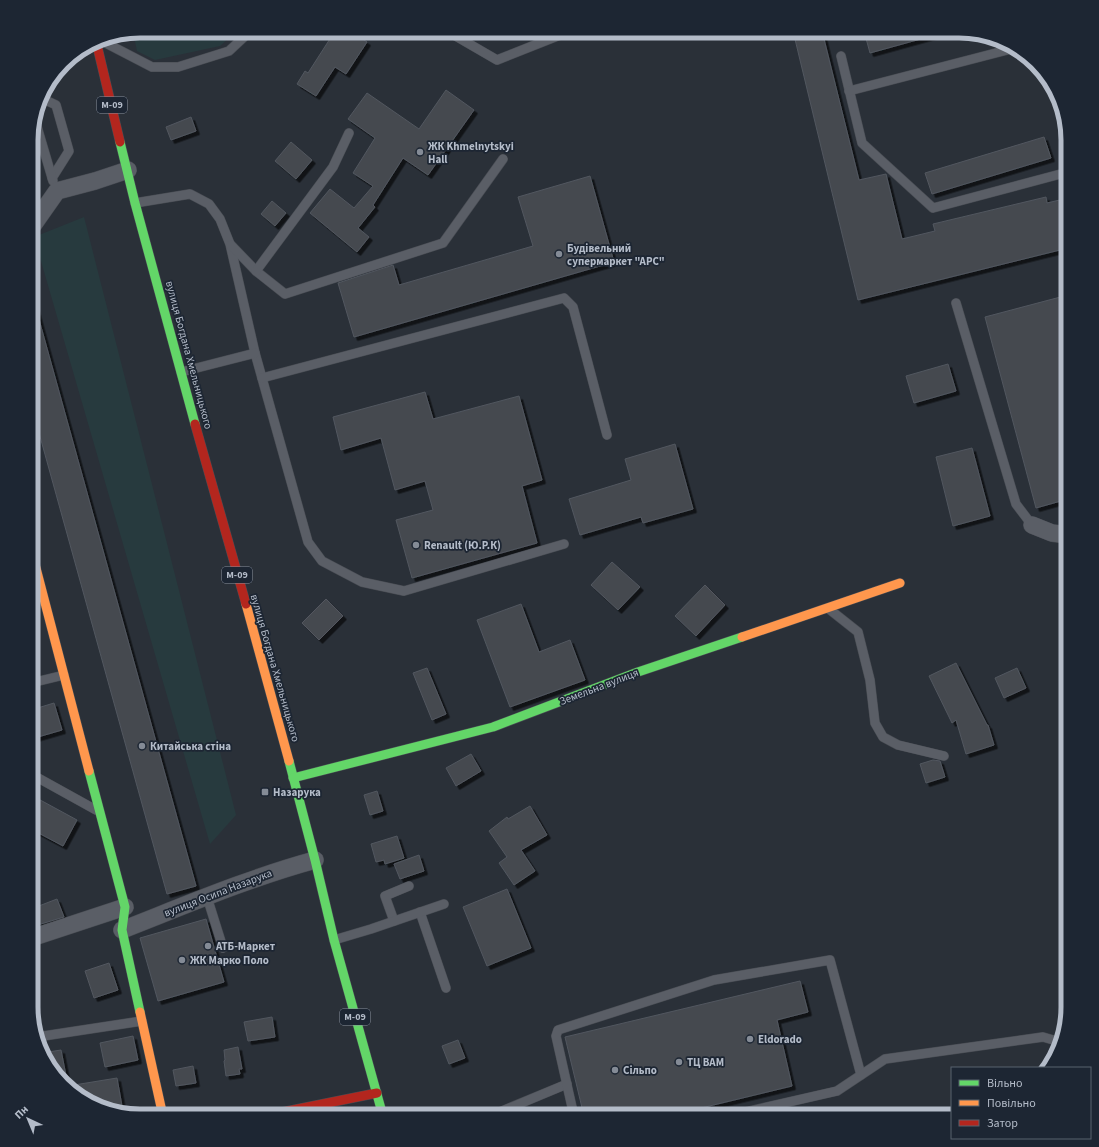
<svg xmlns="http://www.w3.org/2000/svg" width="1099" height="1147" viewBox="0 0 1099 1147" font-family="'Source Sans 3',sans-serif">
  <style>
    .green { fill: #273a3e }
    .building { fill: #444950; stroke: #52575f; filter: url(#shadow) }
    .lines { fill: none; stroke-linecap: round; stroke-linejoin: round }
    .lane-casing { stroke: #484c53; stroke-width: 10 }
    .street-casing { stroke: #484c53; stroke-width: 18 }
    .fast-casing { stroke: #484c53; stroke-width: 10 }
    .slow-casing { stroke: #484c53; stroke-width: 10 }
    .jam-casing { stroke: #484c53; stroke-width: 10 }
    .lane { stroke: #5a5e66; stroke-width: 9 }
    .street { stroke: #5a5e66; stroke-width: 17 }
    .fast { stroke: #63d668; stroke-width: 9 }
    .slow { stroke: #ff974d; stroke-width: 9 }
    .jam { stroke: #b3261e; stroke-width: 9 }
    .poi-dot { fill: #848b96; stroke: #1d2633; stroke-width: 1.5 }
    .labels { text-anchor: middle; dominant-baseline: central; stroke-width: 3.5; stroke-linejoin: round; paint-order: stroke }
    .shield { fill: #1d2633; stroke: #878f9c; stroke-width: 1 }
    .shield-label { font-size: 10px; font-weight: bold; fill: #b4bcc9 }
    .poi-label { font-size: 11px; font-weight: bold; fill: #b4bcc9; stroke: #1d2633; text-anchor: start }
    .street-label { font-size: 11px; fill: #b4bcc9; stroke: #1d2633 }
    .rim { fill: none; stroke: #b4bcc9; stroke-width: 5 }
  </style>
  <defs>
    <filter id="shadow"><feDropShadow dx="3.5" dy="3.5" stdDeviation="0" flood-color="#0009"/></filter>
  </defs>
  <rect width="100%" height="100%" fill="#2a3038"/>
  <g class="green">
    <polygon points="140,31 232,31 231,36 220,46 155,60 137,51 133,32"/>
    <polygon points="84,217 236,815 210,844 34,237"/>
  </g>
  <g class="building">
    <polygon points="335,31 351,31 367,42 346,74 335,67 316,96 297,84 305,71 308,73"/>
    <polygon points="793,31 822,31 859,180 886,174 902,239 935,231 933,224 1046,197 1047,203 1068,198 1068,248 858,300"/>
    <polygon points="864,31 934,31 935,35 870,53"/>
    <polygon points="446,90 474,110 428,175 403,158 373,205 375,207 358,228 369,237 357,252 310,213 330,189 354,208 373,186 353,173 375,138 348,119 367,93 419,129"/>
    <polygon points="191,117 196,131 171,140 166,127"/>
    <polygon points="1044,137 1051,158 932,194 925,173"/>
    <polygon points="291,142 312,160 296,179 275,161"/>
    <polygon points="590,176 614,262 354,337 338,283 393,265 399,285 533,246 518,197"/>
    <polygon points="272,201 286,213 275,226 261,214"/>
    <polygon points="1068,295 1068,499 1036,508 985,317"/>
    <polygon points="31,305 35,305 196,886 167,894 31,404"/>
    <polygon points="948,364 956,391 914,403 906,376"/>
    <polygon points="425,392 433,419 519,396 542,480 522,486 537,543 412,578 396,520 433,510 425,481 395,490 381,438 341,450 333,417"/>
    <polygon points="675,444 693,509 643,523 641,517 580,535 569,499 631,480 625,459"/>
    <polygon points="972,448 990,516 953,526 936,457"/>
    <polygon points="612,562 640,587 618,610 591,585"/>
    <polygon points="705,585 725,605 696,636 675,616"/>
    <polygon points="326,599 343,616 319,640 302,623"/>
    <polygon points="521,604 539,652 570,640 585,680 510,707 477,620"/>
    <polygon points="956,663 987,725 988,725 994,745 966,754 956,720 952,723 929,676"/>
    <polygon points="427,668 446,714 432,720 413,673"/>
    <polygon points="1017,668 1026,688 1004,698 995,678"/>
    <polygon points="54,703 62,730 31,739 31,710"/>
    <polygon points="471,754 481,771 456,786 446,768"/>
    <polygon points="933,760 940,761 945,777 926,783 920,764"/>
    <polygon points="377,791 383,811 370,815 364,795"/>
    <polygon points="31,795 77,820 63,846 31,829"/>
    <polygon points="530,806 547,835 521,850 535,871 514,885 499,863 507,857 489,831 507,817 508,819"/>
    <polygon points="397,836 404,858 385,864 384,860 376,862 371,844"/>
    <polygon points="419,855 424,871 400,879 394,864"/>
    <polygon points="507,889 531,948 487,966 463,907"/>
    <polygon points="57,899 64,917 31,927 31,909"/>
    <polygon points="206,919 224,982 158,1001 140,938"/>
    <polygon points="109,963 118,990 94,998 85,971"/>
    <polygon points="800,981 808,1012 777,1020 792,1086 668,1116 584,1116 565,1037"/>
    <polygon points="272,1017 275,1037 248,1041 244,1022"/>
    <polygon points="133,1036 138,1060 105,1067 100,1043"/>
    <polygon points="458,1040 465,1058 449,1064 442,1046"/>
    <polygon points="238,1047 242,1069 239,1069 240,1074 226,1076 224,1061 225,1060 224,1050"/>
    <polygon points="61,1050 68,1086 117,1078 122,1106 108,1108 92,1105 58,1079 42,1053"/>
    <polygon points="193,1066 196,1083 176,1086 173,1070"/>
  </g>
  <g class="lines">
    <defs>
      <g id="lane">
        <polyline points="447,31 497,60 570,31"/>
        <polyline points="98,39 152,67 178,67 229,51 244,37 244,31"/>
        <polyline points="841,56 862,143 933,208 1068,172"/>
        <polyline points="849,91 1015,48"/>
        <polyline points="41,98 56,105 69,151 52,178"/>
        <polyline points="35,120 53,181"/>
        <polyline points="135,203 190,194 209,204 220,219 230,244 255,353 308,542 322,561 362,582 404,591 564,544"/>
        <polyline points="231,245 256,271 285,294 443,243 503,159"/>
        <polyline points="256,271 333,167 349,133"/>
        <polyline points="956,303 1016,504 1032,525"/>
        <polyline points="181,372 255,353"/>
        <polyline points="262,378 564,298 573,307 607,435"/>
        <polyline points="829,609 858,632 870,680 875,723 883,737 898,745 944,756"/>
        <polyline points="31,683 64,675"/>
        <polyline points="31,774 96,810"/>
        <polyline points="207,897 223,948"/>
        <polyline points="420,912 446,988"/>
        <polyline points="394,921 385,896 409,886"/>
        <polyline points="334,940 371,929 444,904"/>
        <polyline points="37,1037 142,1021"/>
        <polyline points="490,1116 567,1084"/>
        <polyline points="574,1116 556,1036 558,1030 714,980 830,960 861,1075"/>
        <polyline points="728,1116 837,1091 885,1059 1043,1037 1060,1042"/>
      </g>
      <g id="street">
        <polyline points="31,228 57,191 95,181 128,170"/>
        <polyline points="1032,525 1052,533 1068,535"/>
        <path d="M122,930C186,905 249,878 315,860"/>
        <polyline points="31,938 125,907"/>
      </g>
      <g id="fast">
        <polyline points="120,142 135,203 195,424"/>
        <polyline points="289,761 315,860 334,940 383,1116"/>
        <polyline points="89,771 125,907 122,930 140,1012"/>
        <polyline points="293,778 493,727 638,672 742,637"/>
      </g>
      <g id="slow">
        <polyline points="31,549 89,771"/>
        <polyline points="246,604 289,761"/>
        <polyline points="742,637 900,583"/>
        <polyline points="140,1012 163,1116"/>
      </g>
      <g id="jam">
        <polyline points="96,41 120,142"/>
        <polyline points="195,424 246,604"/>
        <polyline points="263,1116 377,1093"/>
      </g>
    </defs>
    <use href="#lane" class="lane-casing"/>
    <use href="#street" class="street-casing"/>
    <use href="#fast" class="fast-casing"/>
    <use href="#slow" class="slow-casing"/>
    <use href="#jam" class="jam-casing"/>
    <use href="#lane" class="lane"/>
    <use href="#street" class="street"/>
    <use href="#fast" class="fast"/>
    <use href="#slow" class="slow"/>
    <use href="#jam" class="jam"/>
  </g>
  <g class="poi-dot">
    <circle cx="420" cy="152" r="4"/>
    <circle cx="559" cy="254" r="4"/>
    <circle cx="416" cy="545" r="4"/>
    <circle cx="142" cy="746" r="4"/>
    <rect x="261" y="788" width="8" height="8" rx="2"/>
    <circle cx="208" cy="946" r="4"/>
    <circle cx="182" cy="960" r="4"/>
    <circle cx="750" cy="1039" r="4"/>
    <circle cx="679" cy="1062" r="4"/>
    <circle cx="615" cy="1070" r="4"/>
  </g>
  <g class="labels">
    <g class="shield">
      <rect x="97" y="97" width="30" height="16" rx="3"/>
      <rect x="222" y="567" width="30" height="16" rx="3"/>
      <rect x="340" y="1009" width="30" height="16" rx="3"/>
    </g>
    <g class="shield-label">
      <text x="112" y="105">М-09</text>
      <text x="237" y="575">М-09</text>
      <text x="355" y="1017">М-09</text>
    </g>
    <g class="poi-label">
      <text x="428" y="146">ЖК Khmelnytskyi<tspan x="428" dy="13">Hall</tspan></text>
      <text x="567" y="248">Будівельний<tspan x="567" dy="13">супермаркет "АРС"</tspan></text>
      <text x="424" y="545">Renault (Ю.Р.К)</text>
      <text x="150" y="746">Китайська стіна</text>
      <text x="273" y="792">Назарука</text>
      <text x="216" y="946">АТБ-Маркет</text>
      <text x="190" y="960">ЖК Марко Поло</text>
      <text x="758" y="1039">Eldorado</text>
      <text x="687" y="1062">ТЦ ВАМ</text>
      <text x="623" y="1070">Сільпо</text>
    </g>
    <g class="street-label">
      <text transform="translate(189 355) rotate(75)">вулиця Богдана Хмельницького</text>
      <text transform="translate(275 668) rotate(74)">вулиця Богдана Хмельницького</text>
      <text transform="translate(599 687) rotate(-21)">Земельна вулиця</text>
      <text transform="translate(218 893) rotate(-21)">вулиця Осипа Назарука</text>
    </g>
  </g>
  <path d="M0 0H1099V1147H0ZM140 38H959A102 102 0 0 1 1061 140V1007A102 102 0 0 1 959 1109H140A102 102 0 0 1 38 1007V140A102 102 0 0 1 140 38Z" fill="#1d2633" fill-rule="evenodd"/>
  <path class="rim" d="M140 38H959A102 102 0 0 1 1061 140V1007A102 102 0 0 1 959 1109H140A102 102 0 0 1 38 1007V140A102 102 0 0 1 140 38Z"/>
  <rect x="951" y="1067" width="140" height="72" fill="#1d2633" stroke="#59626f"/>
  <rect x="959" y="1080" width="20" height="6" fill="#63d668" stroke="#59626f"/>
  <text x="987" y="1087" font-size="12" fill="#b4bcc9">Вільно</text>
  <rect x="959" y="1100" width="20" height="6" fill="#ff974d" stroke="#59626f"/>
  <text x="987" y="1107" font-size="12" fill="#b4bcc9">Повільно</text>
  <rect x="959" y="1120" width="20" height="6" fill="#b3261e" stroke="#59626f"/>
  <text x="987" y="1127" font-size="12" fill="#b4bcc9">Затор</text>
  <g transform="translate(28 1119) rotate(316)" stroke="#1d2633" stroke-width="3" paint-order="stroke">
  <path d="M0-3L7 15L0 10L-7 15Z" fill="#b4bcc9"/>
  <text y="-6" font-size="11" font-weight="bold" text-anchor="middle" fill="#b4bcc9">Пн</text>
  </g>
</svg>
